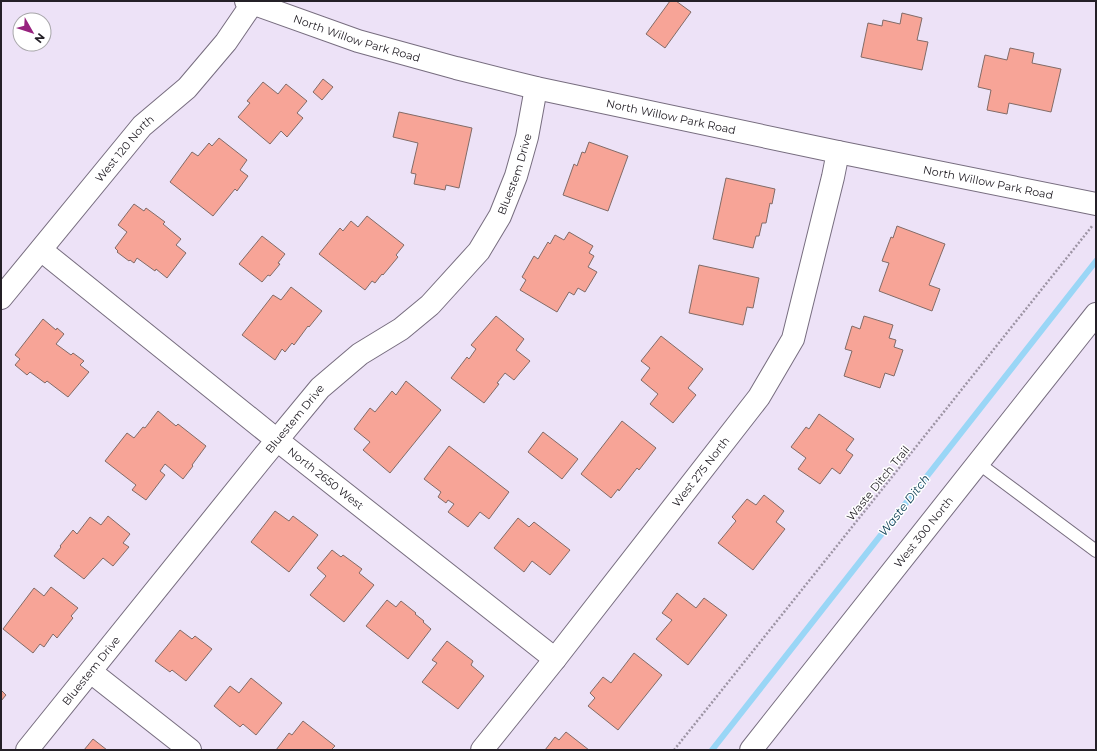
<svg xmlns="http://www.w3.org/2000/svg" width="1097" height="751" viewBox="0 0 1097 751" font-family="Montserrat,sans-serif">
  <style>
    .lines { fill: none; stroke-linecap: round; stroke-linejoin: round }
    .stream { stroke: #9ad6f6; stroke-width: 6 }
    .building { fill: #f7a497; stroke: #826b67 }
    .lane-casing { stroke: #776d7f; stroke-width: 14 }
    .street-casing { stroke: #776d7f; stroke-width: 24 }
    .path { stroke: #9d94a4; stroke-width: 2.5; stroke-dasharray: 2 2; stroke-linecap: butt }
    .lane { stroke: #fff; stroke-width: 12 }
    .street { stroke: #fff; stroke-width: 22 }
    .labels { text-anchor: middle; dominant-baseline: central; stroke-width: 3; stroke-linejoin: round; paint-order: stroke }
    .street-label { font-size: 11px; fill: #242027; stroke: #fff }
    .water-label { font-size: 12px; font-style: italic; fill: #144459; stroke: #fff }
  </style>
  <rect width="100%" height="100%" fill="#ede2f7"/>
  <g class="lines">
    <polyline class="stream" points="712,750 1096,261"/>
  </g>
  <g class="building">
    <polygon points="670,1 676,1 691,12 665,48 646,34"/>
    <polygon points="902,13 922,18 917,40 928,42 922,70 861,57 868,23 882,26 883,20 900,24"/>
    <polygon points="1010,48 1034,53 1032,63 1061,69 1051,112 1009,103 1007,114 987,110 991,90 978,87 985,55 1007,60"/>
    <polygon points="323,79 333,87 322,100 313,92"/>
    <polygon points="263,82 278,94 286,84 307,101 297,113 303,118 287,137 281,131 270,144 238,117 250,103 247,101"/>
    <polygon points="399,112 472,128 459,188 446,185 445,190 414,184 416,174 411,173 418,143 393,137"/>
    <polygon points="219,138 247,160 240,170 248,176 237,191 235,189 213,216 170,182 192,152 198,156 209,143 212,146"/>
    <polygon points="589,142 628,156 608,211 563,195 574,164 577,166 582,152 585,153"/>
    <polygon points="726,178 775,189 772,204 770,203 766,223 762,223 759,236 756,236 753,248 713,239"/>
    <polygon points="134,204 144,211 146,208 165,222 163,224 181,239 176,245 186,253 167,278 156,269 155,271 137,258 134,263 130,260 129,261 117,252 118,251 115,248 127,232 118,225"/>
    <polygon points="367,216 404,245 396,255 398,257 383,275 382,274 375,283 372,281 365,290 319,254 340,228 343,231 351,221 358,227"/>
    <polygon points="897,226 945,244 929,285 940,289 932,311 879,291 889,263 882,261 891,237 893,238"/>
    <polygon points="569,232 593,246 589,253 594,256 588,267 597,272 585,292 578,288 574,295 569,292 557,312 520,290 526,280 522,277 534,256 538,259 548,242 550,244 555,235 564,240"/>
    <polygon points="262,236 285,254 278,263 280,264 270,276 268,275 262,282 239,264"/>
    <polygon points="699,265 759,278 753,308 747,307 743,325 689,313"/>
    <polygon points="291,287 322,311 309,327 308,326 294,345 292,343 285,352 282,349 275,360 242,335 273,295 281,300"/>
    <polygon points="496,316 524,339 516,350 530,361 514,380 505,373 497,383 499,384 484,403 451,378 467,357 469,359 476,349 471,345"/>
    <polygon points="864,316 893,325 889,338 896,340 894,347 903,350 894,376 885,373 880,388 844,376 852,351 845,349 852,326 860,329"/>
    <polygon points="43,319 56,330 57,328 64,334 56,344 71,355 73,353 84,361 80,365 89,372 68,397 47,381 45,383 30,372 27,375 15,365 20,359 15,355"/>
    <polygon points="661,336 703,369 688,388 696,395 673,423 650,404 658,394 641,380 650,368 641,361"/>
    <polygon points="406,381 441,410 390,473 363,450 370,442 354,429 370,408 375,412 392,391 396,395"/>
    <polygon points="158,411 176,426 178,424 206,446 192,465 193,466 183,479 165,464 160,471 165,475 146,500 132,490 136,485 105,461 127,433 134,438 143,427 145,428"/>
    <polygon points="819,414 854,439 846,450 853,455 840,474 832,468 820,484 798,469 806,458 791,447 806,427 809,429"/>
    <polygon points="622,421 656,448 639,470 637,468 619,491 618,489 611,498 581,474"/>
    <polygon points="543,432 578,459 562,479 528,452"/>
    <polygon points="449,446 509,492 489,519 480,512 468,527 448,512 454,504 448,500 446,503 438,497 441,492 424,479"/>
    <polygon points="764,495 784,511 776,522 785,529 753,570 718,543 736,521 732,517 747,499 756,505"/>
    <polygon points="275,511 289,521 293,516 318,535 289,572 251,542"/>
    <polygon points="108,516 130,534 123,543 129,547 113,566 103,558 84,579 54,556 61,547 60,546 73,530 77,534 90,517 101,525"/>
    <polygon points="518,518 529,527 534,522 570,550 550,575 532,561 524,572 494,548"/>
    <polygon points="332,550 341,557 343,555 362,569 359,573 374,585 344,622 310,595 326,576 317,568"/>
    <polygon points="51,587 78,608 71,616 73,618 57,638 53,634 44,647 40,644 33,653 3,629 34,588 44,596"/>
    <polygon points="677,593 696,608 704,598 727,615 688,665 656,639 672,620 662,613"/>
    <polygon points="387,600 396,607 401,601 416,613 415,614 424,621 423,622 431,629 408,659 366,626"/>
    <polygon points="180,630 192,639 195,636 212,649 186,681 172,670 170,672 155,661"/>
    <polygon points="447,641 473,661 471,665 484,676 458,709 422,682 437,663 432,660"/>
    <polygon points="634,653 662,675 618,730 588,706 595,698 590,693 603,677 611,683"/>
    <polygon points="251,678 282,703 256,735 243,724 240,727 214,706 230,686 239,693"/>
    <polygon points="1,690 6,695 1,701"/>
    <polygon points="303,721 335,746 331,750 276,750 289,733 292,735"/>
    <polygon points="566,732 589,750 545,750 555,737 559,740"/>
    <polygon points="93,739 107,750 84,750"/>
  </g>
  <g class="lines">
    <defs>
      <polyline id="lane" points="978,463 1096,551"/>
      <g id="street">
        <path id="s1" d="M246,1L358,41L456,68L536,88L838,152L1096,204"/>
        <path id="s2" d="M41,250L277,440L555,659"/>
        <path id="s3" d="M1,298L142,126L187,88L226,42L254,1"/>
        <polyline points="91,672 190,750"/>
        <path id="s4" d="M27,750L263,457L320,388L360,354L401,329L430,305L479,251L500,216L516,176L527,137L536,88"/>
        <path id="s5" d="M482,750L555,659L759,397L793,339L833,177L838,152"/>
        <path id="s6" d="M751,750L1096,314"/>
      </g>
    </defs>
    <use href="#lane" class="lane-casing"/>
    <use href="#street" class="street-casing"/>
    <polyline class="path" points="674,750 1093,225"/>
    <use href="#lane" class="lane"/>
    <use href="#street" class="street"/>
  </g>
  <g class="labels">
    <g class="street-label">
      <text stroke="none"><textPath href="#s1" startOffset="117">North Willow Park Road</textPath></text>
      <text stroke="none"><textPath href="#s1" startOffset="441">North Willow Park Road</textPath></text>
      <text stroke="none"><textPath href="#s3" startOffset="194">West 120 North</textPath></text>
      <text stroke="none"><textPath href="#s4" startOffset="762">Bluestem Drive</textPath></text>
      <text stroke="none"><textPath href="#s1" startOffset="765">North Willow Park Road</textPath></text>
      <text stroke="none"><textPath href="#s4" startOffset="426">Bluestem Drive</textPath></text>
      <text stroke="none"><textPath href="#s5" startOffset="354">West 275 North</textPath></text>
      <text stroke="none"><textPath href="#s2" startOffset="365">North 2650 West</textPath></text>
      <text transform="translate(878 483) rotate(-51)">Waste Ditch Trail</text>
      <text stroke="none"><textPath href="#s6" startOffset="278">West 300 North</textPath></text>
      <text stroke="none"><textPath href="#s4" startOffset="102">Bluestem Drive</textPath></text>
    </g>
    <g class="water-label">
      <text transform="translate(904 505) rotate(-52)">Waste Ditch</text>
    </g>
  </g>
  <rect width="1097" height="751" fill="none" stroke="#242027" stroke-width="4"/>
  <g transform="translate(32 32) rotate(129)"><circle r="19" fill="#ffffff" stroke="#a7a6a9"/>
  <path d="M0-3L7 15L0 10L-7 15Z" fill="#97227e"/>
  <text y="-6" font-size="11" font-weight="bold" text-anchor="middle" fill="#242027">N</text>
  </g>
</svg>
